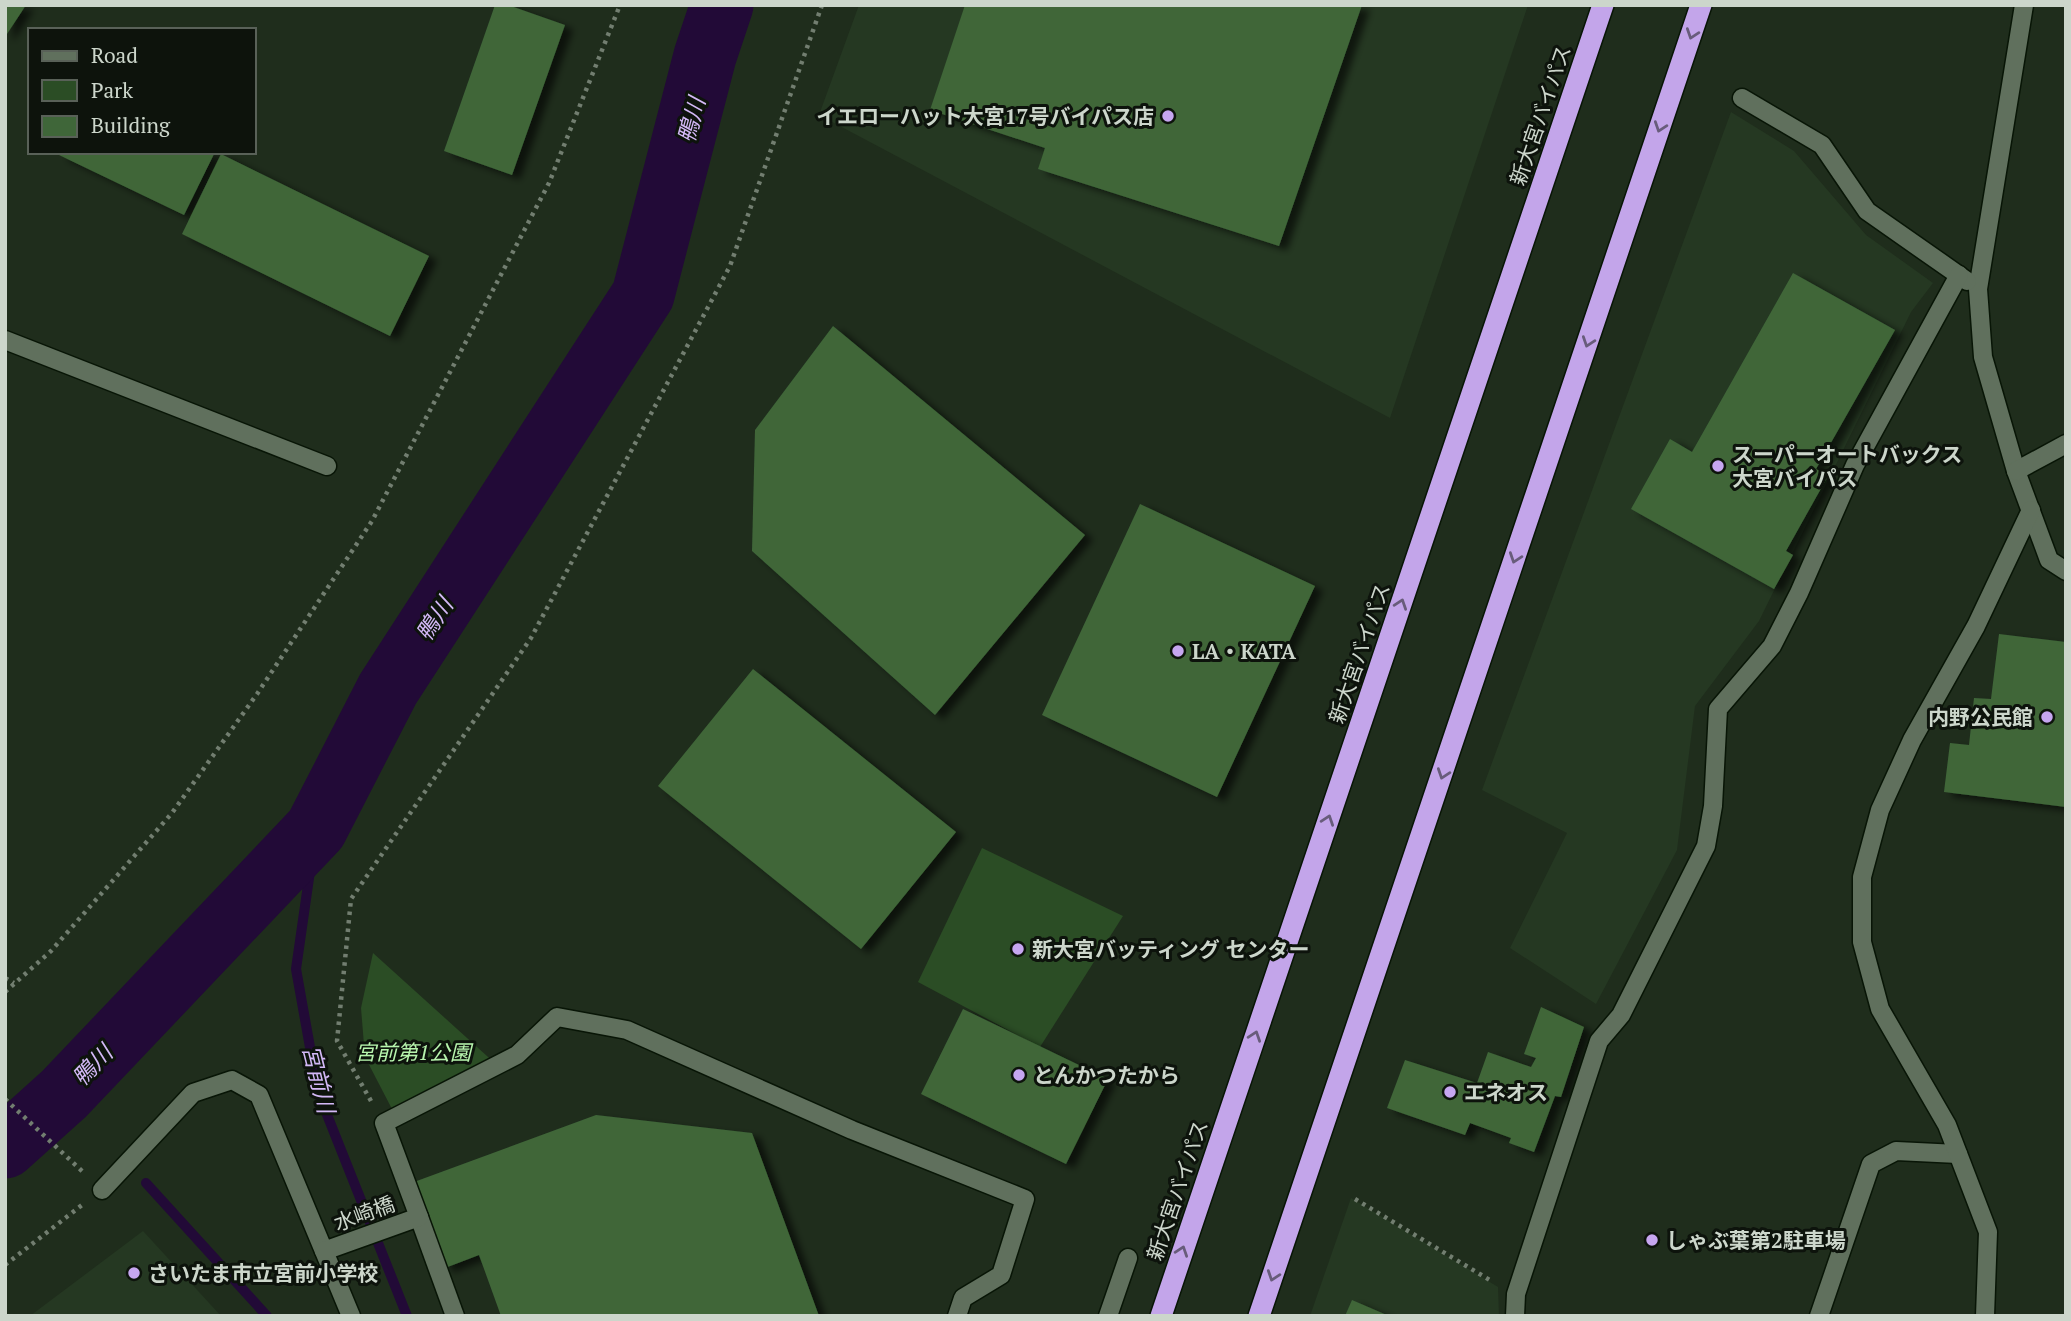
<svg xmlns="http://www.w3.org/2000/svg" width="2071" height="1321" viewBox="0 0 2071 1321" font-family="'PT Serif','Noto Sans JP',serif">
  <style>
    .built { fill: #253822 }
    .green { fill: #2b4d25 }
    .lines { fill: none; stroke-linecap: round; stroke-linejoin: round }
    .stream { stroke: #220a37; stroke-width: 10 }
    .river { stroke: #220a37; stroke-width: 63 }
    .building { fill: #3f6639; filter: url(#shadow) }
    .lane-casing { stroke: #081506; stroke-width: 21 }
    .street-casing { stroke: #081506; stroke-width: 21 }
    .highway-casing { stroke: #081506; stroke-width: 24 }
    .path { stroke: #727e70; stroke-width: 4.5; stroke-dasharray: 3.5 5; stroke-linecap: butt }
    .lane { stroke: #60705d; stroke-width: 18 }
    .street { stroke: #60705d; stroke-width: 18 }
    .highway { stroke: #c3a5ea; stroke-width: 21 }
    .oneway { stroke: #685c7b }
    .poi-dot { fill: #c6a6f0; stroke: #0d130c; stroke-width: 2.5 }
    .labels { text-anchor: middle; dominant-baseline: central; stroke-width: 6; stroke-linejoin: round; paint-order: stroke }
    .street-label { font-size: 21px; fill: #ccd6cb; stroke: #0d130c }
    .poi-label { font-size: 21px; font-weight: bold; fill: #ccd6cb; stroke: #0d130c; text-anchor: start }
    .park-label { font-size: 21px; font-style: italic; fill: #b7f4ad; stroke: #0d130c }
    .water-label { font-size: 23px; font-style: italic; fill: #d3b8f6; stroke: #0d130c }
  </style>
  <defs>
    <filter id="shadow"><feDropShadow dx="8" dy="4.5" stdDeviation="3.5" flood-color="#0009"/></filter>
  </defs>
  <rect width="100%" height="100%" fill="#1f2d1c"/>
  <g class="built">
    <polygon points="859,5 1528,5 1390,418 819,115"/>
    <polygon points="1731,112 1794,151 1866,235 1933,283 1911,312 1759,621 1695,706 1677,850 1596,1004 1510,948 1567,833 1482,790"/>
    <polygon points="1351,1198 1498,1287 1499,1316 1310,1316"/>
    <polygon points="143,1231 221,1316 30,1316"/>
  </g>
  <g class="green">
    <polygon points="982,848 1123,916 1040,1047 918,982"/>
    <polygon points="373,953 498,1066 392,1109 365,1057 361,1008"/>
  </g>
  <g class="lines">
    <g class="stream">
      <polyline points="316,829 296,969 318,1092 407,1316"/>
      <polyline points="146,1183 267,1316"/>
    </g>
    <polyline class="river" points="5,1147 64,1094 316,829 388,689 643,295 705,56 722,5"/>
  </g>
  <g class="building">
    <polygon points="5,5 26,5 5,37"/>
    <polygon points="495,5 508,5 565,25 512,175 444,151"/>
    <polygon points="965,5 1362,5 1279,246 1038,169 1045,148 930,110"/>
    <polygon points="60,152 215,152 184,215 59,155"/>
    <polygon points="221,154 429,256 390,336 182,234"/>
    <polygon points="1793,273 1895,330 1816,469 1828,476 1786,551 1793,555 1774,589 1631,509 1670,439 1692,452"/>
    <polygon points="833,326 1085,535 935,715 752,551 755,430"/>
    <polygon points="1140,504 1315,586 1217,797 1042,715"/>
    <polygon points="1999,634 2066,642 2066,807 1944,792 1950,743 1969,745 1974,698 1991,699"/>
    <polygon points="753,669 956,832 861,949 658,786"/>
    <polygon points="1541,1007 1584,1027 1561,1097 1555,1096 1534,1152 1509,1143 1511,1138 1470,1123 1465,1135 1387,1108 1405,1060 1477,1083 1488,1052 1531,1067 1536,1058 1524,1054"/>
    <polygon points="963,1009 1108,1079 1066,1164 921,1094"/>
    <polygon points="596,1115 752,1133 819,1316 501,1316 479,1255 445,1268 414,1182"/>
    <polygon points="1352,1300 1389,1316 1345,1316"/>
  </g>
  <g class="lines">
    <defs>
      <g id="lane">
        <polyline points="102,1190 193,1093 232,1080 259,1095 351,1316"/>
        <polyline points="419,1217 455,1316"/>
      </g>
      <g id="street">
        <polyline points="2024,5 1978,289 1983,357 2016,471 2049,560 2066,571"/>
        <polyline points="1742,98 1822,145 1867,211 1967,281"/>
        <polyline points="5,340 327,466"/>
        <polyline points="2016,471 2066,444"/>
        <polyline points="324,1251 419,1217 384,1123 517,1055 557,1017 627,1030 852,1130 1025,1199 1001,1275 963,1298 957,1316"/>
        <polyline points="1108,1316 1128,1258"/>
        <polyline points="1515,1316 1516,1294 1599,1041 1621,1015 1706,846 1713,806 1718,709 1772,646 1799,593 1855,465 1959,275"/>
        <polyline points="1819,1316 1871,1164 1896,1151 1958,1154"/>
        <polyline points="1985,1316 1988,1232 1947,1125 1880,1009 1862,942 1862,877 1880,810 1912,740 1976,626 2031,510"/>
      </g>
      <g id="highway">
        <polyline points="1161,1316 1603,5"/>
        <polyline points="1259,1316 1701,5"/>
      </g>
    </defs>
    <use href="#lane" class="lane-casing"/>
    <use href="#street" class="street-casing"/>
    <use href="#highway" class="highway-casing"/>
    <g class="path">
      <polyline points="5,978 14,983"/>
      <polyline points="5,992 51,951 172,813 257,694 372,521 549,183 620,5"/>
      <polyline points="5,1099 83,1172"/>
      <polyline points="371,1101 337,1041 351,899 531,638 730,266 822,5"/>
      <polyline points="1355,1199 1493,1282"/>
      <polyline points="5,1265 82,1205"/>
    </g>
    <use href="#lane" class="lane"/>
    <use href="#street" class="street"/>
    <use href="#highway" class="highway"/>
  </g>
  <defs><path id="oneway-chevron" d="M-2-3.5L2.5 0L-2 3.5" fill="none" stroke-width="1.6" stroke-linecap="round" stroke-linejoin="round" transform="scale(1.75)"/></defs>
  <g class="oneway">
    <use href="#oneway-chevron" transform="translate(1692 34) rotate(109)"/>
    <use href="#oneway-chevron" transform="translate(1660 127) rotate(109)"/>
    <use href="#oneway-chevron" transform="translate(1588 342) rotate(109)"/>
    <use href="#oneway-chevron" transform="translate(1515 558) rotate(109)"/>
    <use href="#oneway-chevron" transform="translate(1401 604) rotate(-71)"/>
    <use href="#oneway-chevron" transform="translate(1443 774) rotate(109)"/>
    <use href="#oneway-chevron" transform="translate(1328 820) rotate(-71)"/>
    <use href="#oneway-chevron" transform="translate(1255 1036) rotate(-71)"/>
    <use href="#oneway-chevron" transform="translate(1182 1251) rotate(-71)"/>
    <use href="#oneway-chevron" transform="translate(1273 1276) rotate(109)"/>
  </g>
  <g class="poi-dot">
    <circle cx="1168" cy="116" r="7"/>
    <circle cx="1718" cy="466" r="7"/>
    <circle cx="1178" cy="651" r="7"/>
    <circle cx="2047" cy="717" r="7"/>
    <circle cx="1018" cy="949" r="7"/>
    <circle cx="1019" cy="1075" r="7"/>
    <circle cx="1450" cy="1092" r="7"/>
    <circle cx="1652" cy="1240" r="7"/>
    <circle cx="134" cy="1273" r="7"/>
  </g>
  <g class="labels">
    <g class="street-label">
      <text transform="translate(1540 115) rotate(-71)">新大宮バイパス</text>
      <text transform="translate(1359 653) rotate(-71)">新大宮バイパス</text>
      <text transform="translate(1177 1190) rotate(-71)">新大宮バイパス</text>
      <text transform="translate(364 1213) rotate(-20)">水崎橋</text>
    </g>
    <g class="poi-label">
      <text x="1154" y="116" text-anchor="end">イエローハット大宮17号バイパス店</text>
      <text x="1732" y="454">スーパーオートバックス<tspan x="1732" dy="24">大宮バイパス</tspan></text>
      <text x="1192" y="651">LA・KATA</text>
      <text x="2033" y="717" text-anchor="end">内野公民館</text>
      <text x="1032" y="949">新大宮バッティング センター</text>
      <text x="1033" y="1075">とんかつたから</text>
      <text x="1464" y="1092">エネオス</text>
      <text x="1666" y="1240">しゃぶ葉第2駐車場</text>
      <text x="148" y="1273">さいたま市立宮前小学校</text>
    </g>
    <g class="park-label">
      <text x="413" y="1052">宮前第1公園</text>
    </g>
    <g class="water-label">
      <text transform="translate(691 120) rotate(-75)">鴨川</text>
      <text transform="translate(434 619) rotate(-57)">鴨川</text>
      <text transform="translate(92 1065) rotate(-46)">鴨川</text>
      <text transform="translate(319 1079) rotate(76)">宮前川</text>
    </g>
  </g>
  <rect width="2071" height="1321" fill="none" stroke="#ccd6cb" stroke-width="14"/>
  <rect x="28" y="28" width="228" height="126" fill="#0d130c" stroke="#596158" stroke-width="2"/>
  <rect x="42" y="51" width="35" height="10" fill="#60705d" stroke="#596158" stroke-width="2"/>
  <text x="91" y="63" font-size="21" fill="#ccd6cb">Road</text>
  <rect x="42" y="80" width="35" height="21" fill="#2b4d25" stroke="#596158" stroke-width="2"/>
  <text x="91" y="98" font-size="21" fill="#ccd6cb">Park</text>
  <rect x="42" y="116" width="35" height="21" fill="#3f6639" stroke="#596158" stroke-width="2"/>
  <text x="91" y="133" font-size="21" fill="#ccd6cb">Building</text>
</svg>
